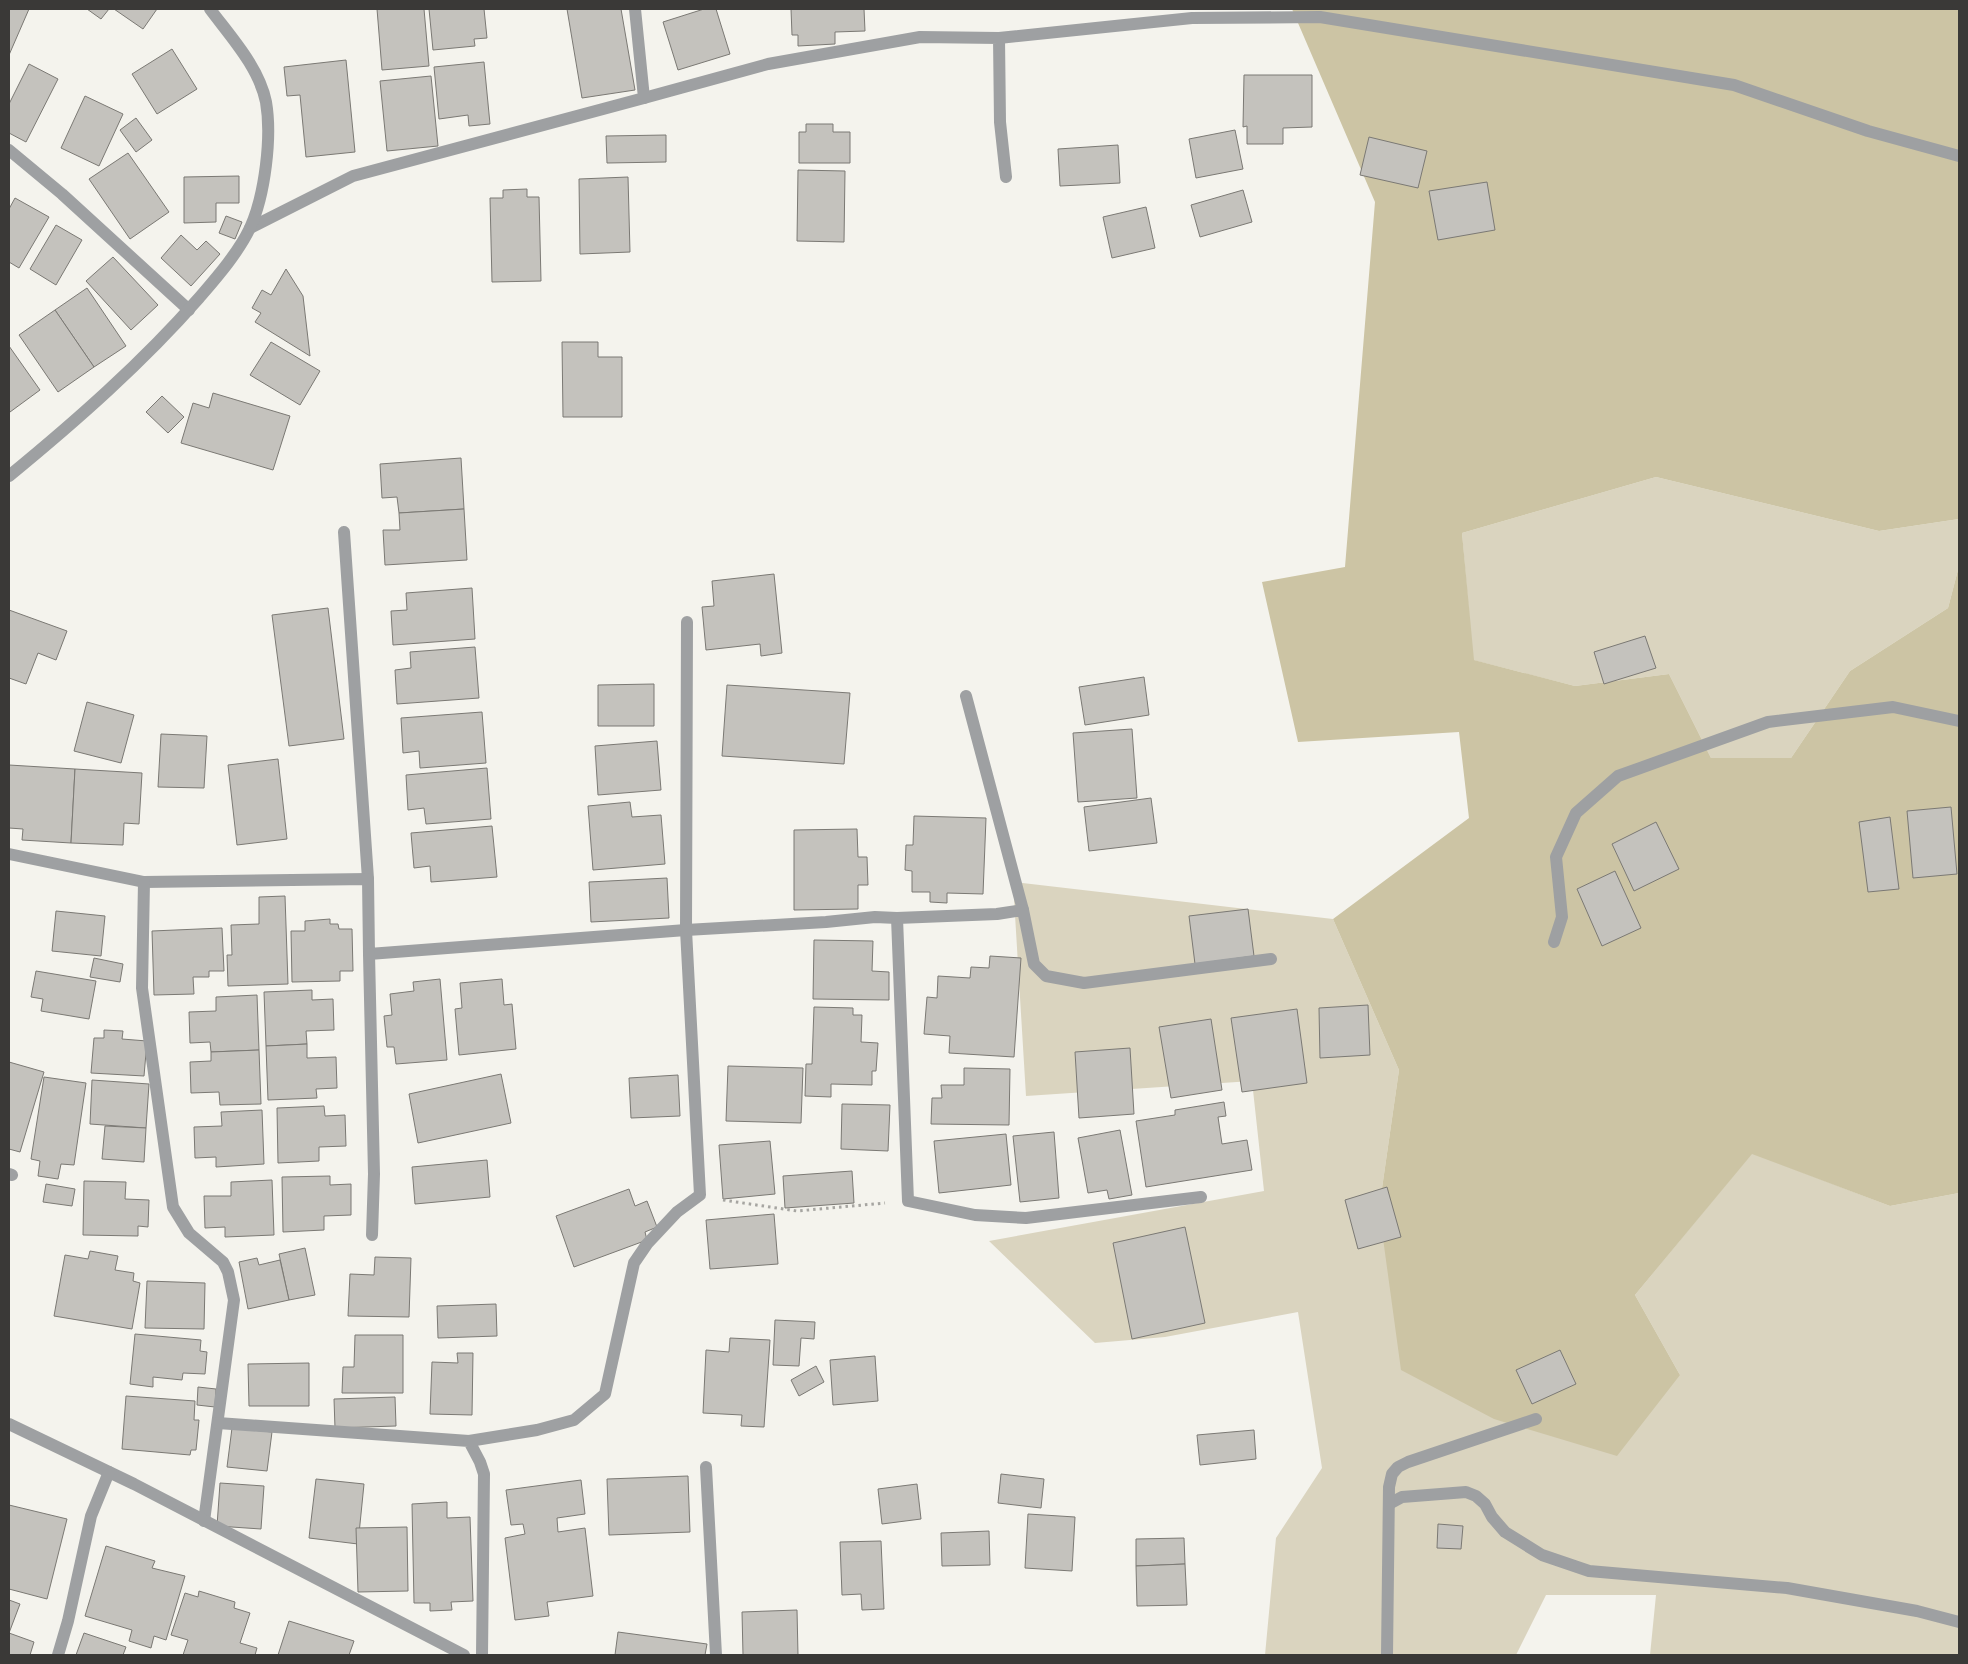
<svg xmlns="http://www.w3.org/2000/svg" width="1968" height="1664" viewBox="0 0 1968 1664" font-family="'Public Sans',sans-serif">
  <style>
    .green { fill: #dad4bf }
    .forest { fill: #ccc4a4 }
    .building { fill: #c4c2bd; stroke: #7b7974 }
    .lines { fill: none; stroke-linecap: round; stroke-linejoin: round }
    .path { stroke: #a6a5a1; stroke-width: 3; stroke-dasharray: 2.5 4; stroke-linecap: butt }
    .minor { stroke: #9ea0a2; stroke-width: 12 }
  </style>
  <rect width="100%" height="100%" fill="#f4f3ed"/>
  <g class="green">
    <polygon points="1656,477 1879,531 1959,519 1959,566 1948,608 1850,671 1791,758 1711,758 1669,674 1575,686 1473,660 1462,533"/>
    <polygon points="1013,882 1333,919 1399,1070 1379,1209 1680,1375 1635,1295 1752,1153 1890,1206 1959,1193 1959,1655 1650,1655 1656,1595 1546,1595 1516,1655 1265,1655 1276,1538 1322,1468 1298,1312 1165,1337 1095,1343 989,1241 1264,1191 1252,1081 1026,1096"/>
  </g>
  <polygon class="forest" points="1292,9 1959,9 1959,519 1879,531 1656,477 1462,533 1474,660 1575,686 1669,674 1711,758 1791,758 1850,671 1948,608 1959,566 1959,1193 1890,1206 1752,1154 1635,1295 1680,1375 1617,1456 1494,1419 1401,1370 1379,1209 1399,1070 1333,919 1469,818 1459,732 1298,742 1262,582 1345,567 1375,202"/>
  <g class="building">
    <polygon points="9,9 29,9 9,55"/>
    <polygon points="87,9 109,9 101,19"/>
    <polygon points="114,9 157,9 143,29"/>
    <polygon points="377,9 424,9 429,66 382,70"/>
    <polygon points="429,9 484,9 487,38 474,39 475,46 433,50"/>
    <polygon points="567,9 621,9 635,90 582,98"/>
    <polygon points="704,9 716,9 730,54 678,70 663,22"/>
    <polygon points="791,9 864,9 865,31 835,32 835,44 798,46 798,35 792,35"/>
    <polygon points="172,49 197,89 157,114 132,74"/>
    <polygon points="346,60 355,152 306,157 300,95 287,96 284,67"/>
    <polygon points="484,62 490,124 469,126 468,115 439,119 434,67"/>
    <polygon points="29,64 58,79 26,142 9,133 9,104"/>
    <polygon points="1244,75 1312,75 1312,127 1283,128 1283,144 1247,144 1247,126 1243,127"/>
    <polygon points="431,76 438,146 387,151 380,81"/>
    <polygon points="85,96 123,114 99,166 61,148"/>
    <polygon points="136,118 152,140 136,152 120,130"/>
    <polygon points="806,124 833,124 833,132 850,132 850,163 799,163 799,132 806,132"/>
    <polygon points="1235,130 1243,169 1196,178 1189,139"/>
    <polygon points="666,135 666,162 607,163 606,136"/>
    <polygon points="1369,137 1427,151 1418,188 1360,175"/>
    <polygon points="1118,145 1120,183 1060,186 1058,149"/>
    <polygon points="128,153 169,212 130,239 89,179"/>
    <polygon points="798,170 845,171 844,242 797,241"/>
    <polygon points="239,176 239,203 216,203 216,222 184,223 184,177"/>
    <polygon points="628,177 630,252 580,254 579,179"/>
    <polygon points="1487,182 1495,230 1438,240 1429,191"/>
    <polygon points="527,189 527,197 539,197 541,281 492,282 490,198 503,198 503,190"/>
    <polygon points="1243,190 1252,222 1200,237 1191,205"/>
    <polygon points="15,198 49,217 19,268 9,262 9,209"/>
    <polygon points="1146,207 1155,248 1112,258 1103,217"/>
    <polygon points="226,216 242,222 235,239 219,233"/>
    <polygon points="56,225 82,240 56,285 30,269"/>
    <polygon points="181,235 197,250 206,241 220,254 191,286 161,258"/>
    <polygon points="113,257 158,305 131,330 86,281"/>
    <polygon points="286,269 303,296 310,356 255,322 261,313 252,308 262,290 271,295"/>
    <polygon points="87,288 126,346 94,367 55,310"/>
    <polygon points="55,310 94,367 58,392 19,335"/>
    <polygon points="271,342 320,371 300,405 250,375"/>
    <polygon points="562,342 598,342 598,357 622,357 622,417 563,417"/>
    <polygon points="9,346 40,390 10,412 9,410"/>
    <polygon points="213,393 290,416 273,470 181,443 193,403 209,408"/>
    <polygon points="162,396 184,417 168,433 146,412"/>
    <polygon points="461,458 464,509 399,513 397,497 382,498 380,464"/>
    <polygon points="464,509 467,560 385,565 383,530 400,530 399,513"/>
    <polygon points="774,574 782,653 761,656 760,644 706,650 702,607 714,606 712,581"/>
    <polygon points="472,588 475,639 393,645 391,611 407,610 406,593"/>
    <polygon points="328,608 344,739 289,746 272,615"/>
    <polygon points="9,610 67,631 56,660 38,653 26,684 9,678"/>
    <polygon points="1645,636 1656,668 1604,684 1594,652"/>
    <polygon points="475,647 479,698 397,704 395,670 411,668 410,652"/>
    <polygon points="1144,677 1149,715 1085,725 1079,687"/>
    <polygon points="654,684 654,726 598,726 598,685"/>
    <polygon points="727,685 850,693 844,764 722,756"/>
    <polygon points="87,702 134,715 121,763 74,751"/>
    <polygon points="482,712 486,763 420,768 419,751 403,753 401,718"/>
    <polygon points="1132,729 1137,798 1078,802 1073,733"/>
    <polygon points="161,734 207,736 204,788 158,787"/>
    <polygon points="657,741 661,790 598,795 595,746"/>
    <polygon points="278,759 287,839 237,845 228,765"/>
    <polygon points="9,765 75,769 71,843 22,840 23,829 9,828"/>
    <polygon points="487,768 491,819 426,824 424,808 408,810 406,775"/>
    <polygon points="75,769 142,773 139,824 124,823 123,845 71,843"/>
    <polygon points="1151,798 1157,843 1089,851 1084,807"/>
    <polygon points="630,802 632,817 661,815 665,864 593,870 588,806"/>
    <polygon points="1951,807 1957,874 1913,878 1907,811"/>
    <polygon points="914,816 986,818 983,894 947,893 947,903 930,902 930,892 912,892 912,871 905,870 906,845 913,845"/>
    <polygon points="1890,817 1899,889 1868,892 1859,822"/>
    <polygon points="1656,822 1679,869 1634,891 1612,844"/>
    <polygon points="492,826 497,877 431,882 430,866 414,868 411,833"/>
    <polygon points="857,829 858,857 867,857 868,885 858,885 858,909 794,910 794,830"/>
    <polygon points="1615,871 1641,928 1602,946 1577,889"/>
    <polygon points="667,878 669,918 591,922 589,882"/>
    <polygon points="285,896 288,984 228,986 227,955 232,955 231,925 259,924 259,897"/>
    <polygon points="1248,909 1254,956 1195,964 1189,916"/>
    <polygon points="56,911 105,916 101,956 52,951"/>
    <polygon points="330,919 330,924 338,924 339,929 352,929 353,971 340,971 340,981 292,982 291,931 305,931 305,921"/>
    <polygon points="222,928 224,971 209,971 209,977 193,977 194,994 154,995 152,931"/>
    <polygon points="814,940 873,941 872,971 889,972 889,1000 813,999"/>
    <polygon points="990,956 1021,958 1014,1057 949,1053 950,1036 924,1034 927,997 937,998 938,976 970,978 971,967 989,968"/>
    <polygon points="94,958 123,964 120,982 90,977"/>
    <polygon points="36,971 96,981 89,1019 41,1011 43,999 31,997"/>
    <polygon points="440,979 447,1060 396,1064 394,1047 387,1047 384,1016 392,1015 390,994 414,991 413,982"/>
    <polygon points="502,979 504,1005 512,1004 516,1049 459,1055 455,1009 462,1008 460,983"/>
    <polygon points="312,990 312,1000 333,999 334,1030 306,1031 307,1044 266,1046 264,992"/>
    <polygon points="257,995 259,1050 211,1052 210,1042 190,1043 189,1012 216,1011 216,997"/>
    <polygon points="1368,1005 1370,1055 1320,1058 1319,1008"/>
    <polygon points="814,1007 853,1008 853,1015 862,1015 861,1042 878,1043 876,1071 872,1071 872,1085 831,1084 831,1097 805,1096 806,1064 812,1064"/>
    <polygon points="1297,1009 1307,1083 1242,1092 1231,1018"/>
    <polygon points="1211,1019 1222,1090 1171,1098 1159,1027"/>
    <polygon points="104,1030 123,1031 122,1039 147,1041 144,1076 91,1073 94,1038 104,1038"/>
    <polygon points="307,1044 307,1058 336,1057 337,1088 316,1089 317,1098 268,1100 266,1046"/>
    <polygon points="1130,1048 1134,1114 1079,1118 1075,1052"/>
    <polygon points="259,1050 261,1104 220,1105 219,1092 191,1093 190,1062 211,1061 211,1052"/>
    <polygon points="9,1062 44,1072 20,1152 9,1149"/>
    <polygon points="728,1066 803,1068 801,1123 726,1121"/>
    <polygon points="964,1068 1010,1069 1009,1125 931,1124 932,1098 942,1098 941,1085 964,1085"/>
    <polygon points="501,1074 511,1123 418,1143 409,1094"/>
    <polygon points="678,1075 680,1116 631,1118 629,1078"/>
    <polygon points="44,1077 86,1083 74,1165 61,1164 58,1179 38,1176 40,1161 31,1159"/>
    <polygon points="92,1080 149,1084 146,1128 90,1124"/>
    <polygon points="1224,1102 1226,1116 1218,1117 1222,1144 1247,1140 1252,1170 1146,1187 1136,1121 1175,1115 1175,1110"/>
    <polygon points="842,1104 890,1105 888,1151 841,1149"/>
    <polygon points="324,1106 325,1116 345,1115 346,1146 319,1147 319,1161 278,1163 277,1108"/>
    <polygon points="262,1110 264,1164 216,1167 216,1157 195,1158 194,1127 222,1126 221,1112"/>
    <polygon points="105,1126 146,1128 144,1162 102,1159"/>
    <polygon points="1120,1130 1132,1195 1109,1199 1107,1190 1088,1193 1078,1138"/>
    <polygon points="1054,1132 1059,1198 1020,1202 1013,1136"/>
    <polygon points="1006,1134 1011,1185 939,1193 934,1141"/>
    <polygon points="770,1141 775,1194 723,1199 719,1145"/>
    <polygon points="487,1160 490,1197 415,1204 412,1167"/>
    <polygon points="852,1171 854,1203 785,1208 783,1176"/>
    <polygon points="330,1176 330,1185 351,1184 351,1215 324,1216 324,1230 283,1232 282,1177"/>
    <polygon points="272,1180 274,1235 225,1237 225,1227 205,1228 204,1196 231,1196 231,1182"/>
    <polygon points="84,1181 126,1182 125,1199 149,1200 148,1227 138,1226 138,1236 83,1235"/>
    <polygon points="46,1184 75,1189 72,1206 43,1202"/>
    <polygon points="1387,1187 1401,1237 1358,1249 1345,1200"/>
    <polygon points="629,1189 635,1206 647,1201 657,1227 645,1232 647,1240 574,1267 556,1216"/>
    <polygon points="774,1214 778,1264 710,1269 706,1220"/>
    <polygon points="1185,1227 1205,1323 1132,1339 1113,1243"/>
    <polygon points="305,1248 315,1295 289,1300 279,1254"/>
    <polygon points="90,1251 118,1256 115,1270 134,1273 133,1281 140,1283 132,1329 54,1316 65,1255 88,1259"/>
    <polygon points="375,1257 411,1258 409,1317 348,1316 350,1274 374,1275"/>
    <polygon points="257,1258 259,1265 280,1260 289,1300 248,1309 239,1262"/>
    <polygon points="147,1281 205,1283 204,1329 145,1328"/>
    <polygon points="496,1304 497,1336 438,1338 437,1306"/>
    <polygon points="775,1320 815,1322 814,1339 801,1338 799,1366 773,1365"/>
    <polygon points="135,1334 201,1340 200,1351 207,1352 205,1374 183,1373 182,1380 153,1377 153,1387 130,1384"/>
    <polygon points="355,1335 403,1335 403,1393 342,1393 343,1367 354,1367"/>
    <polygon points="730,1338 770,1340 764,1427 741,1426 742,1415 703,1413 706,1350 729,1352"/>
    <polygon points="1560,1350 1576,1384 1532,1404 1516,1370"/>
    <polygon points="457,1353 473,1353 472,1415 430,1414 432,1362 458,1363"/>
    <polygon points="875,1356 878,1401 833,1405 830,1360"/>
    <polygon points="309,1363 309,1406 249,1406 248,1364"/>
    <polygon points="816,1366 824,1382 799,1396 791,1380"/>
    <polygon points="198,1387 216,1389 215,1407 197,1405"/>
    <polygon points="126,1396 195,1401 194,1420 199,1420 196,1450 191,1450 190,1455 122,1449"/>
    <polygon points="395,1397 396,1426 335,1428 334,1399"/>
    <polygon points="232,1428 272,1432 267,1471 227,1467"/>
    <polygon points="1254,1430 1256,1459 1200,1465 1197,1435"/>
    <polygon points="1001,1474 1044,1479 1041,1508 998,1503"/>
    <polygon points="688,1476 690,1532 609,1535 607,1479"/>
    <polygon points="316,1479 364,1484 358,1544 309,1538"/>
    <polygon points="581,1480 585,1514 557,1518 558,1532 585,1528 593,1596 547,1602 549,1616 515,1620 505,1538 525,1534 523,1524 511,1525 506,1490"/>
    <polygon points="220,1483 264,1486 261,1529 217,1526"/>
    <polygon points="917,1484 921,1519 882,1524 878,1489"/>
    <polygon points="447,1502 447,1518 470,1517 473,1601 451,1602 452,1610 430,1611 430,1603 414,1603 412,1504"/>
    <polygon points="9,1505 67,1519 47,1599 9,1589"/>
    <polygon points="1028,1514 1075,1517 1072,1571 1025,1568"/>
    <polygon points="1438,1524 1463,1526 1461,1549 1437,1548"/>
    <polygon points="407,1527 408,1591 358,1592 356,1528"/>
    <polygon points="989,1531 990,1565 942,1566 941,1533"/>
    <polygon points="1184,1538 1185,1564 1136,1566 1136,1539"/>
    <polygon points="881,1541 884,1609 862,1610 861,1594 842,1595 840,1542"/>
    <polygon points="106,1546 155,1561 152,1568 185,1576 166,1640 154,1636 151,1648 129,1641 132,1630 85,1616"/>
    <polygon points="1185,1564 1187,1605 1137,1606 1136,1566"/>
    <polygon points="199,1591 235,1602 234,1608 250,1613 240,1643 257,1648 255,1655 183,1655 188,1640 171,1635 185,1593 198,1597"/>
    <polygon points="9,1600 20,1604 9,1633 34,1642 30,1655 9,1655"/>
    <polygon points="797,1610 798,1655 743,1655 742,1612"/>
    <polygon points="289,1621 354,1641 349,1655 278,1655"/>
    <polygon points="618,1632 707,1644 705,1655 615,1655"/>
    <polygon points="84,1633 126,1647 123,1655 76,1655"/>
  </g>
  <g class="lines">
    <polyline class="path" points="723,1200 797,1211 885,1203"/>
    <g class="minor">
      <polyline points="999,38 1192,18 1320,17 1734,85 1868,131 1959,156"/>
      <polyline points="644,98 768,64 920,37 999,38 1000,122 1006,177"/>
      <polyline points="9,150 62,194 189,310"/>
      <polyline points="250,228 353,176 644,98 635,9"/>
      <path d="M9,476C76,421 142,363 199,298C217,277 238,253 250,228C265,195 272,137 266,102C259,67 230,36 210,9"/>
      <polyline points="344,532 368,879"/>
      <polyline points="966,696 1023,910"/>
      <polyline points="9,854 144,882 368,879 369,954 686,930 826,922 875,917 897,918 908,1201 975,1215 1026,1218 1201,1197"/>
      <polyline points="144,882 142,988 173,1207 189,1233 223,1262 228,1272 234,1300 204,1521"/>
      <polyline points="897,918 997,914 1023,910 1034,964 1046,976 1084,983 1271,959"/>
      <polyline points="1554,942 1562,917 1556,857 1576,813 1618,776 1768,722 1893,707 1959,721"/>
      <polyline points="369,954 374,1174 372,1235"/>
      <polyline points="9,1174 12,1175"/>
      <polyline points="218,1423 469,1441 480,1462 484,1474 482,1655"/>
      <polyline points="9,1424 134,1484 464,1655"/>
      <polyline points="469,1441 537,1430 574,1420 605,1394 634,1263 647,1244 677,1212 700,1195 686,930 687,622"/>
      <polyline points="706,1467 716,1655"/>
      <polyline points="1389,1504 1402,1497 1466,1492 1476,1496 1485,1504 1492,1517 1505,1532 1542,1555 1589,1571 1787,1588 1917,1611 1959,1622"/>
      <polyline points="58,1655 68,1621 91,1516 109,1472"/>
      <polyline points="1387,1655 1389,1487 1392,1474 1398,1467 1408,1462 1536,1419"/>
    </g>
  </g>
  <rect width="1968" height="1664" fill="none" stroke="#3a3937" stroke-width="20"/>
</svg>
